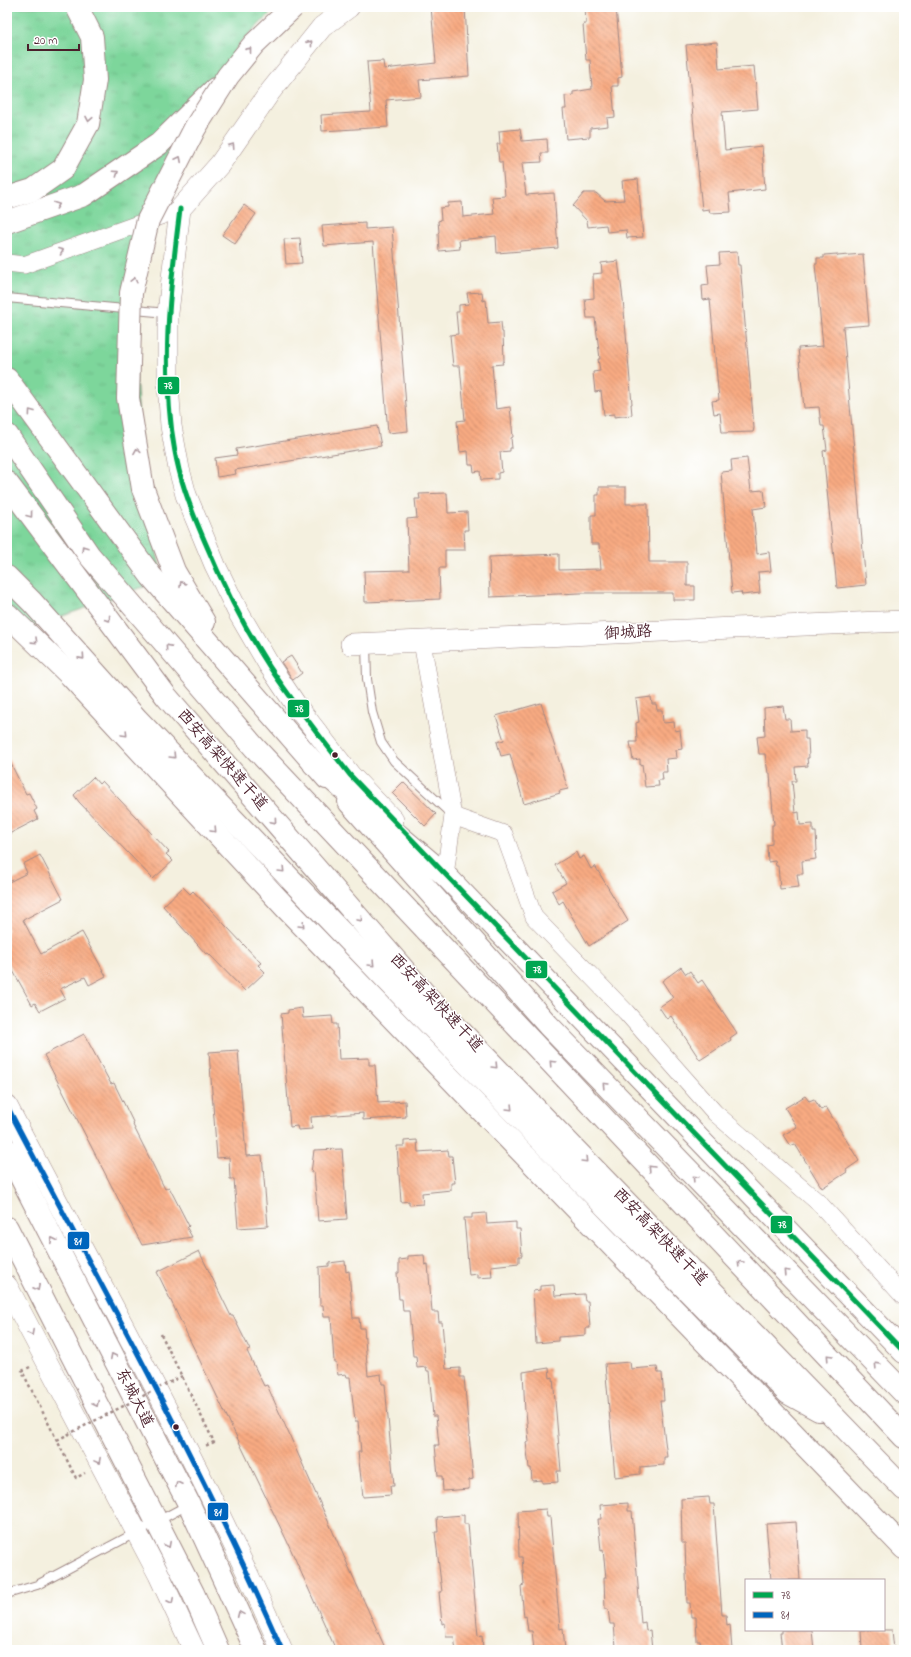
<svg xmlns="http://www.w3.org/2000/svg" width="911" height="1657" viewBox="0 0 911 1657" font-family="'Indie Flower','LXGW WenKai TC',sans-serif">
  <style>
    .grass { fill: url(#grass-tufts); stroke: #647a63 }
    .building { fill: url(#building-back-hatch) }
    .lines { fill: none; stroke-linecap: round; stroke-linejoin: round }
    .service-casing { stroke: #9f8885; stroke-width: 10 }
    .minor-casing { stroke: #9f8885; stroke-width: 18 }
    .tertiary-casing { stroke: #9f8885; stroke-width: 22 }
    .secondary-casing { stroke: #9f8885; stroke-width: 24 }
    .primary-casing { stroke: #9f8885; stroke-width: 24 }
    .trunk-casing { stroke: #9f8885; stroke-width: 24 }
    .motorway-casing { stroke: #9f8885; stroke-width: 24 }
    .path { stroke: #9f8885; stroke-width: 2.5; stroke-dasharray: 3 3; stroke-linecap: butt }
    .service { stroke: #fff; stroke-width: 8 }
    .minor { stroke: #fff; stroke-width: 17 }
    .tertiary { stroke: #fff; stroke-width: 21 }
    .secondary { stroke: #fff; stroke-width: 22 }
    .primary { stroke: #fff; stroke-width: 22 }
    .trunk { stroke: #fff; stroke-width: 22 }
    .motorway { stroke: #fff; stroke-width: 22 }
    .trunk-bridge-casing { stroke: #9f8885; stroke-width: 24; stroke-linecap: butt }
    .path-bridge { stroke: #9f8885; stroke-width: 2.5; stroke-dasharray: 3 3; stroke-linecap: butt }
    .trunk-bridge { stroke: #fff; stroke-width: 22 }
    .bus-1-casing { stroke: #fff; stroke-width: 8 }
    .bus-2-casing { stroke: #fff; stroke-width: 8 }
    .bus-1 { stroke: #00a651; stroke-width: 5 }
    .bus-2 { stroke: #0065bd; stroke-width: 5 }
    .oneway { stroke: #ae9aa0 }
    .bus-dot { fill: #4a1f2b; stroke: #fff; stroke-width: 1.5 }
    .labels { text-anchor: middle; dominant-baseline: central; stroke-width: 3; stroke-linejoin: round; paint-order: stroke }
    .street-label { font-size: 16px; fill: #4a1f2b; stroke: #fff }
    .line-badge { stroke: #fff; stroke-width: 1.5 }
    .badge-label { font-size: 11px; text-anchor: middle; font-weight: bold; fill: #fff }
  </style>
  <defs>
    <pattern id="grass-tufts" width="24" height="20" patternUnits="userSpaceOnUse"><rect width="24" height="20" fill="#7dd69b"/><path d="M3 7l-1-3M5 7V3M7 7l1-3M15 17l-1-3M17 17v-4M19 17l1-3" fill="none" stroke="#6eb786"/></pattern>
    <pattern id="building-back-hatch" width="6" height="6" patternUnits="userSpaceOnUse"><rect width="6" height="6" fill="#f8aa82"/><path d="M-1 5l2 2M0 0l6 6M5-1l2 2" fill="none" stroke="#cb8a6b"/></pattern>
  </defs>
  <rect width="100%" height="100%" fill="#fff"/>
  <filter id="ink" filterUnits="userSpaceOnUse"><feTurbulence type="fractalNoise" baseFrequency=".025" numOctaves="2"/><feDisplacementMap in="SourceGraphic" scale="8" xChannelSelector="R" yChannelSelector="G"/><feConvolveMatrix kernelMatrix="1 2 1 2 8 2 1 2 1" color-interpolation-filters="sRGB"/></filter>
  <filter id="wash" filterUnits="userSpaceOnUse"><feTurbulence type="fractalNoise" baseFrequency=".012" numOctaves="4" result="noise"/><feDisplacementMap in="SourceGraphic" scale="16" xChannelSelector="R" yChannelSelector="G"/><feGaussianBlur stdDeviation="0.9" result="paint"/><feColorMatrix in="noise" values="0 0 0 0 0 0 0 0 0 0 0 0 0 0 0 0 0 1.4 0 .05"/><feComposite in="paint" operator="in"/></filter>
  <g filter="url(#wash)">
    <rect width="100%" height="100%" fill="#f4f0df"/>
    <polygon class="grass" points="7,7 277,7 239,44 195,128 131,293 143,489 163,580 7,636"/>
    <g id="blocks">
      <g class="building">
        <polygon points="431,7 465,7 469,76 419,80 421,97 386,100 388,127 322,131 321,115 371,112 367,62 383,61 384,69 436,63"/>
        <polygon points="585,7 616,7 622,77 618,78 618,86 612,86 615,117 607,118 608,126 590,128 590,137 566,139 563,109 566,109 565,96 573,95 573,92 592,89 590,60 586,60 583,24 586,24"/>
        <polygon points="717,42 719,69 754,66 758,109 722,112 725,150 762,146 765,189 729,193 731,212 710,213 709,209 702,210 686,45"/>
        <polygon points="520,129 522,141 547,139 548,153 541,153 542,162 522,163 526,195 554,193 558,248 497,253 496,236 459,240 460,249 439,251 438,233 439,232 438,221 441,220 440,208 448,207 448,203 462,202 463,217 494,214 492,197 505,196 502,162 499,162 497,144 500,144 499,131"/>
        <polygon points="638,179 643,237 627,238 626,230 607,232 606,225 588,227 587,221 573,206 584,193 596,193 605,201 624,200 622,181"/>
        <polygon points="244,205 256,214 235,244 222,235"/>
        <polygon points="365,223 365,229 392,227 408,431 388,433 373,242 324,246 322,226"/>
        <polygon points="300,238 302,263 286,264 284,239"/>
        <polygon points="737,252 738,265 740,265 754,428 753,432 722,433 720,413 714,414 712,401 719,400 710,299 703,300 702,286 709,285 707,265 720,264 719,253"/>
        <polygon points="837,254 837,256 863,254 869,325 843,327 866,585 837,588 823,451 827,450 824,426 821,426 819,407 804,408 798,348 823,346 815,264 817,264 817,258 824,258 824,255"/>
        <polygon points="618,261 623,299 632,404 631,404 632,415 614,417 614,414 604,415 601,391 595,392 593,372 600,371 598,359 600,359 595,318 587,318 585,299 594,298 593,274 602,273 601,263"/>
        <polygon points="482,292 483,301 486,300 488,323 501,322 502,332 503,332 504,361 502,362 503,364 492,365 496,409 510,407 513,437 511,438 512,448 510,448 510,451 500,452 502,472 498,473 498,479 481,480 480,471 474,472 473,465 469,465 468,451 460,452 457,421 465,420 460,366 453,366 450,335 458,334 456,312 459,312 459,305 469,304 467,293"/>
        <polygon points="377,426 381,446 235,470 236,474 217,477 215,458 237,455 236,449"/>
        <polygon points="747,458 751,491 764,490 766,507 753,509 757,554 769,552 771,571 758,572 760,593 742,595 741,592 732,593 721,472 732,471 731,460"/>
        <polygon points="599,487 626,487 626,504 648,504 649,562 687,562 687,586 695,586 695,600 673,600 673,593 580,593 490,597 489,557 559,554 559,570 601,569 599,544 591,544 591,515 596,515 596,495 599,495"/>
        <polygon points="447,493 448,513 467,512 468,530 464,530 465,550 445,550 445,568 439,568 440,599 365,602 364,571 409,570 407,519 417,518 415,499 420,499 419,494"/>
        <polygon points="291,656 302,673 293,680 281,662"/>
        <polygon points="651,697 652,704 656,704 657,710 662,710 663,723 674,722 675,731 680,730 682,749 676,750 677,758 666,759 667,772 662,772 663,780 658,780 659,786 645,787 642,764 640,765 640,759 633,760 630,742 637,742 636,723 639,722 636,699"/>
        <polygon points="541,703 568,789 559,791 560,793 524,804 510,754 501,756 497,742 504,740 496,716"/>
        <polygon points="783,706 785,719 790,719 791,731 805,730 805,739 808,739 809,758 807,758 808,766 795,767 796,781 792,781 795,813 799,812 800,825 813,824 813,832 816,832 817,851 815,852 816,859 802,861 803,874 797,874 799,887 780,889 778,866 776,866 775,861 768,862 767,845 772,844 772,825 774,825 771,788 770,773 768,773 765,754 759,754 757,737 765,736 764,708"/>
        <polygon points="7,756 26,794 29,793 37,809 34,811 38,819 7,835"/>
        <polygon points="93,777 99,784 102,781 169,852 166,854 173,861 153,879 79,802 74,795"/>
        <polygon points="403,782 436,814 425,826 392,793"/>
        <polygon points="576,852 579,859 584,856 591,869 595,866 628,921 589,946 563,901 559,904 552,891 566,883 555,865"/>
        <polygon points="40,855 63,899 23,920 41,954 82,932 106,976 89,985 85,977 60,989 65,998 40,1011 35,1003 32,1005 7,960 7,883 27,873 23,864"/>
        <polygon points="183,887 190,894 193,891 261,963 258,965 265,972 245,991 208,953 206,954 163,906"/>
        <polygon points="681,967 686,974 690,971 698,983 702,980 737,1033 730,1038 731,1040 700,1060 671,1016 667,1019 659,1007 673,998 662,981"/>
        <polygon points="302,1008 303,1018 332,1016 333,1024 337,1024 339,1059 369,1058 369,1065 375,1065 378,1103 405,1101 406,1117 363,1120 363,1113 311,1117 312,1129 298,1130 297,1126 290,1127 281,1014 288,1013 288,1010"/>
        <polygon points="84,1034 111,1084 114,1083 134,1124 133,1125 165,1189 169,1187 189,1226 187,1228 192,1237 142,1245 44,1055"/>
        <polygon points="238,1050 246,1156 262,1155 268,1226 238,1228 234,1179 230,1179 229,1157 217,1158 209,1052"/>
        <polygon points="805,1096 809,1101 814,1099 821,1110 826,1107 859,1161 846,1170 847,1172 822,1188 795,1144 790,1146 783,1135 797,1127 785,1108"/>
        <polygon points="417,1140 418,1152 448,1150 449,1156 452,1156 455,1183 451,1183 451,1190 422,1193 423,1204 409,1205 409,1201 401,1202 397,1146 404,1146 404,1141"/>
        <polygon points="342,1149 347,1219 318,1221 314,1172 311,1173 314,1150"/>
        <polygon points="486,1213 487,1224 516,1222 516,1229 520,1229 522,1256 519,1256 519,1263 491,1266 492,1277 477,1278 477,1274 469,1275 464,1218 472,1218 472,1214"/>
        <polygon points="199,1251 231,1316 233,1316 250,1350 247,1351 264,1386 267,1385 386,1650 336,1650 287,1541 157,1272"/>
        <polygon points="424,1255 425,1265 428,1264 432,1312 438,1312 439,1322 442,1322 446,1369 460,1368 460,1377 464,1377 473,1479 469,1480 469,1489 443,1491 442,1476 438,1476 435,1445 439,1445 436,1416 433,1416 429,1371 427,1371 426,1367 417,1368 416,1356 413,1356 409,1311 403,1311 402,1299 399,1299 397,1273 399,1273 399,1260 408,1259 408,1256"/>
        <polygon points="345,1261 346,1272 349,1271 353,1318 359,1318 360,1328 364,1328 368,1376 381,1374 382,1384 385,1384 394,1486 390,1486 391,1495 363,1497 358,1452 361,1452 358,1421 355,1421 350,1377 347,1377 346,1374 338,1375 336,1362 334,1362 331,1317 324,1317 323,1305 320,1305 319,1267 329,1266 329,1263"/>
        <polygon points="554,1285 555,1296 584,1294 585,1301 588,1301 590,1328 586,1328 586,1335 558,1337 558,1341 536,1343 533,1291 540,1290 540,1286"/>
        <polygon points="630,1362 631,1369 657,1367 658,1373 662,1373 664,1401 660,1401 667,1457 664,1457 664,1465 640,1467 640,1474 615,1477 605,1364"/>
        <polygon points="549,1368 550,1378 553,1377 561,1471 557,1471 558,1482 542,1483 542,1480 532,1481 531,1468 529,1468 526,1442 529,1442 526,1412 525,1412 523,1372"/>
        <polygon points="709,1497 710,1504 714,1504 722,1615 726,1615 727,1625 730,1624 732,1650 701,1650 700,1641 697,1641 696,1617 691,1617 690,1603 687,1603 685,1543 682,1543 681,1499"/>
        <polygon points="628,1503 628,1511 632,1511 641,1623 645,1622 646,1631 650,1630 652,1650 618,1650 618,1648 616,1648 614,1624 610,1624 608,1609 605,1609 604,1578 606,1578 603,1550 601,1551 598,1519 601,1519 600,1505"/>
        <polygon points="546,1509 547,1517 550,1517 560,1629 563,1628 565,1650 534,1650 532,1631 528,1631 526,1616 524,1617 521,1586 524,1585 522,1557 519,1557 518,1511"/>
        <polygon points="464,1515 464,1524 468,1524 478,1636 482,1635 483,1650 456,1650 454,1637 446,1637 445,1623 442,1624 439,1592 442,1592 435,1532 438,1532 437,1517"/>
        <polygon points="796,1522 800,1580 771,1580 766,1524"/>
        <polygon points="782,1630 812,1630 814,1650 782,1650 780,1633 782,1633"/>
        <polygon points="861,1630 892,1630 894,1650 862,1650"/>
      </g>
    </g>
  </g>
  <g filter="url(#ink)">
    <use href="#blocks" fill-opacity="0" stroke="#9f8885" stroke-width="1"/>
    <g class="lines">
      <defs>
        <g id="service">
          <polyline points="7,298 167,313"/>
          <polyline points="366,644 367,679 372,712 381,742 394,761 451,814"/>
          <polyline points="7,1594 37,1585 188,1505"/>
        </g>
        <g id="minor">
          <polyline points="7,263 24,265 180,209"/>
          <polyline points="422,642 453,816 445,875"/>
          <polyline points="453,816 504,834 534,917 626,1012 715,1113 820,1204 904,1297"/>
        </g>
        <g id="tertiary">
          <polyline points="349,7 322,27 270,92 220,164 180,209 168,313 168,384 171,426 179,469 186,495 215,565 238,612 269,665 298,708 350,775 393,820"/>
          <polyline points="351,644 904,621"/>
          <path d="M7,1106C101,1286 201,1464 282,1650"/>
          <polyline points="7,1286 159,1575 194,1650"/>
        </g>
        <g id="secondary">
          <polyline points="7,614 71,676 286,908 904,1548"/>
          <polyline points="445,875 904,1352"/>
        </g>
        <g id="primary">
          <polyline points="7,1150 189,1504 256,1650"/>
          <polyline points="7,1228 193,1593 218,1650"/>
        </g>
        <g id="trunk">
          <polyline points="7,198 33,190 63,169 88,124 95,80 92,37 77,7"/>
          <polyline points="7,222 84,195 159,144 215,89"/>
          <polyline points="7,379 151,576 327,778"/>
          <polyline points="7,435 89,555 255,748 904,1437"/>
          <polyline points="7,483 166,696 430,1000 904,1489"/>
          <polyline points="143,489 174,571 204,622"/>
          <polyline points="7,577 32,602 136,718 551,1151 788,1393 819,1410"/>
          <polyline points="349,802 548,1025 904,1393"/>
        </g>
        <polyline id="motorway" points="314,764 445,875"/>
      </defs>
      <use href="#service" class="service-casing"/>
      <use href="#minor" class="minor-casing"/>
      <use href="#tertiary" class="tertiary-casing"/>
      <use href="#secondary" class="secondary-casing"/>
      <use href="#primary" class="primary-casing"/>
      <use href="#trunk" class="trunk-casing"/>
      <use href="#motorway" class="motorway-casing"/>
      <g class="path">
        <polyline points="161,1334 214,1442 205,1446"/>
        <polyline points="30,1367 22,1371 76,1478 85,1473"/>
      </g>
      <use href="#service" class="service"/>
      <use href="#minor" class="minor"/>
      <use href="#tertiary" class="tertiary"/>
      <use href="#secondary" class="secondary"/>
      <use href="#primary" class="primary"/>
      <use href="#trunk" class="trunk"/>
      <use href="#motorway" class="motorway"/>
      <defs>
        <polyline id="trunk-bridge" points="143,489 128,398 131,293 148,220 195,128 228,76 254,44 293,7"/>
      </defs>
      <use href="#trunk-bridge" class="trunk-bridge-casing"/>
      <polyline class="path-bridge" points="57,1440 182,1376"/>
      <use href="#trunk-bridge" class="trunk-bridge"/>
      <defs>
        <path id="bus-1" d="M180,209C173,267 165,325 168,384C169,412 172,442 179,470C185,495 195,519 205,542C223,585 244,627 269,666C294,704 322,739 350,775L904,1352"/>
        <path id="bus-2" d="M7,1106C101,1286 201,1464 282,1650"/>
      </defs>
      <use href="#bus-1" class="bus-1-casing"/>
      <use href="#bus-2" class="bus-2-casing"/>
      <use href="#bus-1" class="bus-1"/>
      <use href="#bus-2" class="bus-2"/>
    </g>
    <defs><path id="oneway-chevron" d="M-2-3.5L2.5 0L-2 3.5" fill="none" stroke-width="1.6" stroke-linecap="round" stroke-linejoin="round"/></defs>
    <g class="oneway">
      <use href="#oneway-chevron" transform="translate(310 43) rotate(-51)"/>
      <use href="#oneway-chevron" transform="translate(249 50) rotate(-51)"/>
      <use href="#oneway-chevron" transform="translate(89 119) rotate(101)"/>
      <use href="#oneway-chevron" transform="translate(232 146) rotate(-55)"/>
      <use href="#oneway-chevron" transform="translate(179 159) rotate(-63)"/>
      <use href="#oneway-chevron" transform="translate(116 173) rotate(-34)"/>
      <use href="#oneway-chevron" transform="translate(57 205) rotate(-20)"/>
      <use href="#oneway-chevron" transform="translate(61 251) rotate(-21)"/>
      <use href="#oneway-chevron" transform="translate(134 280) rotate(-76)"/>
      <use href="#oneway-chevron" transform="translate(31 412) rotate(-126)"/>
      <use href="#oneway-chevron" transform="translate(137 451) rotate(-99)"/>
      <use href="#oneway-chevron" transform="translate(30 515) rotate(53)"/>
      <use href="#oneway-chevron" transform="translate(84 548) rotate(-124)"/>
      <use href="#oneway-chevron" transform="translate(182 584) rotate(-120)"/>
      <use href="#oneway-chevron" transform="translate(108 619) rotate(53)"/>
      <use href="#oneway-chevron" transform="translate(35 641) rotate(44)"/>
      <use href="#oneway-chevron" transform="translate(168 647) rotate(-131)"/>
      <use href="#oneway-chevron" transform="translate(82 657) rotate(48)"/>
      <use href="#oneway-chevron" transform="translate(125 734) rotate(47)"/>
      <use href="#oneway-chevron" transform="translate(173 756) rotate(46)"/>
      <use href="#oneway-chevron" transform="translate(274 821) rotate(49)"/>
      <use href="#oneway-chevron" transform="translate(214 830) rotate(47)"/>
      <use href="#oneway-chevron" transform="translate(282 870) rotate(46)"/>
      <use href="#oneway-chevron" transform="translate(360 919) rotate(49)"/>
      <use href="#oneway-chevron" transform="translate(302 925) rotate(46)"/>
      <use href="#oneway-chevron" transform="translate(372 964) rotate(46)"/>
      <use href="#oneway-chevron" transform="translate(552 1063) rotate(-133)"/>
      <use href="#oneway-chevron" transform="translate(495 1066) rotate(46)"/>
      <use href="#oneway-chevron" transform="translate(605 1085) rotate(-134)"/>
      <use href="#oneway-chevron" transform="translate(510 1108) rotate(46)"/>
      <use href="#oneway-chevron" transform="translate(585 1160) rotate(46)"/>
      <use href="#oneway-chevron" transform="translate(651 1168) rotate(-133)"/>
      <use href="#oneway-chevron" transform="translate(695 1178) rotate(-134)"/>
      <use href="#oneway-chevron" transform="translate(53 1240) rotate(-117)"/>
      <use href="#oneway-chevron" transform="translate(740 1263) rotate(-133)"/>
      <use href="#oneway-chevron" transform="translate(786 1272) rotate(-134)"/>
      <use href="#oneway-chevron" transform="translate(37 1288) rotate(63)"/>
      <use href="#oneway-chevron" transform="translate(31 1333) rotate(63)"/>
      <use href="#oneway-chevron" transform="translate(113 1356) rotate(-117)"/>
      <use href="#oneway-chevron" transform="translate(829 1357) rotate(-133)"/>
      <use href="#oneway-chevron" transform="translate(877 1365) rotate(-134)"/>
      <use href="#oneway-chevron" transform="translate(96 1404) rotate(63)"/>
      <use href="#oneway-chevron" transform="translate(98 1461) rotate(62)"/>
      <use href="#oneway-chevron" transform="translate(178 1484) rotate(-117)"/>
      <use href="#oneway-chevron" transform="translate(168 1545) rotate(63)"/>
      <use href="#oneway-chevron" transform="translate(171 1601) rotate(64)"/>
      <use href="#oneway-chevron" transform="translate(240 1614) rotate(-114)"/>
    </g>
  </g>
  <g class="bus-dot">
    <circle cx="335" cy="755" r="3.5"/>
    <circle cx="176" cy="1427" r="3.5"/>
  </g>
  <g class="labels">
    <g class="street-label">
      <text transform="translate(628 633) rotate(-3)">御城路</text>
      <text transform="translate(222 760) rotate(49)">西安高架快速干道</text>
      <text transform="translate(436 1003) rotate(47)">西安高架快速干道</text>
      <text transform="translate(660 1237) rotate(46)">西安高架快速干道</text>
      <text transform="translate(134 1398) rotate(63)">东城大道</text>
    </g>
  </g>
  <g class="line-badge">
    <rect x="157" y="376" width="23" height="19" rx="4" fill="#00a651"/>
    <rect x="287" y="699" width="23" height="19" rx="4" fill="#00a651"/>
    <rect x="525" y="960" width="23" height="19" rx="4" fill="#00a651"/>
    <rect x="770" y="1215" width="23" height="19" rx="4" fill="#00a651"/>
    <rect x="67" y="1231" width="23" height="19" rx="4" fill="#0065bd"/>
    <rect x="207" y="1502" width="22" height="19" rx="4" fill="#0065bd"/>
  </g>
  <g class="badge-label">
    <text x="168" y="389">78</text>
    <text x="299" y="712">78</text>
    <text x="537" y="973">78</text>
    <text x="782" y="1228">78</text>
    <text x="78" y="1245">81</text>
    <text x="218" y="1516">81</text>
  </g>
  <rect width="911" height="1657" fill="none" stroke="#fff" stroke-width="24"/>
  <rect x="745" y="1579" width="140" height="52" fill="#ffffff" stroke="#b7a5aa"/>
  <rect x="753" y="1592" width="20" height="6" fill="#00a651" stroke="#b7a5aa"/>
  <text x="781" y="1599" font-size="12" fill="#4a1f2b">78</text>
  <rect x="753" y="1612" width="20" height="6" fill="#0065bd" stroke="#b7a5aa"/>
  <text x="781" y="1619" font-size="12" fill="#4a1f2b">81</text>
  <path d="M28 44v6h51v-6" fill="none" stroke="#4a1f2b" stroke-width="2"/>
  <text x="34" y="44" font-size="12" fill="#4a1f2b" stroke="#ffffff" stroke-width="3" paint-order="stroke">20 m</text>
</svg>
